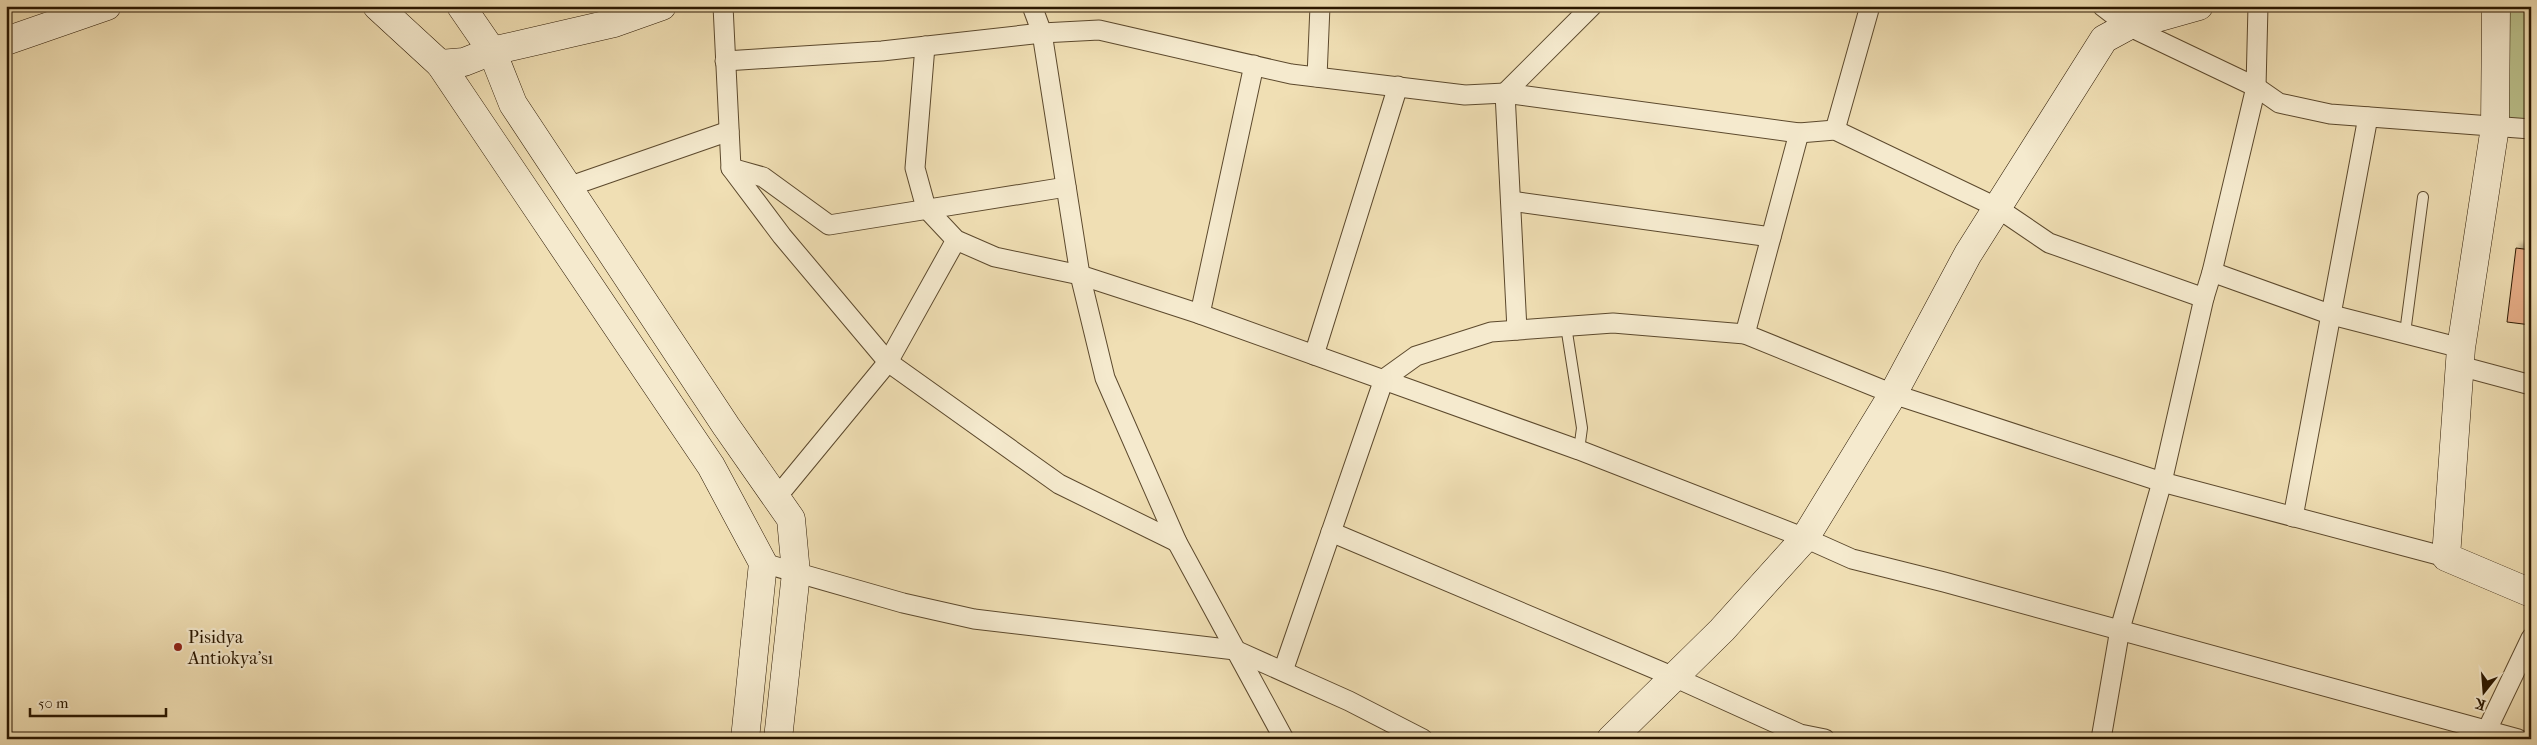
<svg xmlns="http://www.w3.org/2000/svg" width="2537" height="745" viewBox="0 0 2537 745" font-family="'IM FELL French Canon',serif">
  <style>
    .green { fill: #bbc18c; stroke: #726c46 }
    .building { fill: #e8ae88; stroke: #2a1700; filter: url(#shadow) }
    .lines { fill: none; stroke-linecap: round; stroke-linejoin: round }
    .lane-casing { stroke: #5c492d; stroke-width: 12 }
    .street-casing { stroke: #5c492d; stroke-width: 21 }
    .secondary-casing { stroke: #2a1700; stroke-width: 29 }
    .lane { stroke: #f5eace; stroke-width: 10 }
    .street { stroke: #f5eace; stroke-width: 19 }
    .secondary { stroke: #f5eace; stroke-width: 28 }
    .poi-dot { fill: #8f2418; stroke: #f5eace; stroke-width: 2 }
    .labels { text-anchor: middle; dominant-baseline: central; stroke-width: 4.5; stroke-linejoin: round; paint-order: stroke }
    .poi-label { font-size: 18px; fill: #2a1700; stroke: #f5eace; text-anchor: start }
  </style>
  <defs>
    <filter id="shadow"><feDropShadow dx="4.5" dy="-4.5" stdDeviation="2.5" flood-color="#0004"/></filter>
  </defs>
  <rect width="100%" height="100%" fill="#f0dfb4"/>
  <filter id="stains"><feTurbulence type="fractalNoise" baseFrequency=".004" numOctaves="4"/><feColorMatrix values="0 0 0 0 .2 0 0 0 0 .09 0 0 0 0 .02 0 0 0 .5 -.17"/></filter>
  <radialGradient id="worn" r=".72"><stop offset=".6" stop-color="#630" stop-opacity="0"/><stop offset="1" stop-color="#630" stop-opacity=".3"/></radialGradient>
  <polygon class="green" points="2496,6 2531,6 2531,118 2495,127"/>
  <polygon class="building" points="2516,248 2531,250 2531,325 2507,322"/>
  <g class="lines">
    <defs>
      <g id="lane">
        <polyline points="1566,326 1582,428 1579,450"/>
        <polyline points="2405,333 2423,197"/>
      </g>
      <g id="street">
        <polyline points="723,6 731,168 782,236 888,362 1059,484 1177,542"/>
        <polyline points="1032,6 1042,33 1080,275 1105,378 1177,542 1284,739"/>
        <polyline points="2102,6 2128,26 2256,87 2279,103 2330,114 2531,129"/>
        <polyline points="925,46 915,168 926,208 956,240 995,257 1080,275 1200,314 1579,450 1805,538 1852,559 1944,582 2518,739"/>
        <polyline points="725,61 882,51 1042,33 1099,30 1291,74 1465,95 1505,93 1799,133 1835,130 1996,207 2049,243 2204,298"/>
        <polyline points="1317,77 1320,6"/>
        <polyline points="1835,130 1870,6"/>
        <polyline points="731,168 763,177 829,225 1066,187"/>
        <polyline points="568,187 729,131"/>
        <polyline points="1511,201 1771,237"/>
        <polyline points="2212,272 2332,315 2461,348"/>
        <polyline points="1200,314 1254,65"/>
        <polyline points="1517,330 1505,93 1592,6"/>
        <polyline points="1745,334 1799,133"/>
        <polyline points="1314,355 1398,86"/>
        <polyline points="2460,366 2531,385"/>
        <polyline points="776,498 888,362 956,240"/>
        <polyline points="2293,517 2368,117"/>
        <polyline points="1331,532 1674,677 1800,734 1825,739"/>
        <polyline points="763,563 903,603 974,619 1235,650 1349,701 1423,739"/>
        <polyline points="1283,671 1384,379 1416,356 1491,332 1613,323 1745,334 1893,394 2162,482 2446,557"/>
        <polyline points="2486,732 2531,638"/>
        <polyline points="2101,739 2120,629 2162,482 2204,298 2212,272 2256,87 2258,6"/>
      </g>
      <g id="secondary">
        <polyline points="377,6 440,64 711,466 763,563 745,739"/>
        <polyline points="461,6 492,51 513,104 726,426 791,519 796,573 778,739"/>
        <polyline points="2496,6 2495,127 2461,348 2446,557 2531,593"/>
        <polyline points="6,41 107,6"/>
        <polyline points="440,64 464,62 492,51 614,23 662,6"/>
        <polyline points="1611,739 1722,630 1805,538 1893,394 1968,254 2104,39 2128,26 2199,6"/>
      </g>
    </defs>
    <use href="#lane" class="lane-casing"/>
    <use href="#street" class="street-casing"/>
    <use href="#secondary" class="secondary-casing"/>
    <use href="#lane" class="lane"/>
    <use href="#street" class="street"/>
    <use href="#secondary" class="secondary"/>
  </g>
  <circle class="poi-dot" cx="178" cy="647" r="5"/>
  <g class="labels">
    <g class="poi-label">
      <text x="188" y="637">Pisidya<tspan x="188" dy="21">Antiokya'sı</tspan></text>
    </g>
  </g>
  <rect width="2537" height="745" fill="none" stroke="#f0dfb4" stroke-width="25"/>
  <rect x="8" y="8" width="2522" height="730" fill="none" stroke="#2a1700" stroke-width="2.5"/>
  <rect x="12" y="12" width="2512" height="720" fill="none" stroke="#2a1700"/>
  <g transform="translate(2484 692) rotate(197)" stroke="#f5eace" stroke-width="4" paint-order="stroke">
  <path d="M0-4L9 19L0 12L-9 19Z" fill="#2a1700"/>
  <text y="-8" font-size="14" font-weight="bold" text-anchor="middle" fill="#2a1700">K</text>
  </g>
  <path d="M30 708v8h136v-8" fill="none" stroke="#2a1700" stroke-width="2.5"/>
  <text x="38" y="708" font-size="15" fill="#2a1700" stroke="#f5eace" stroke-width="4" paint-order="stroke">50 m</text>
  <rect width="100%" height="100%" filter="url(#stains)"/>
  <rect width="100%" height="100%" fill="url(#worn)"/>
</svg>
